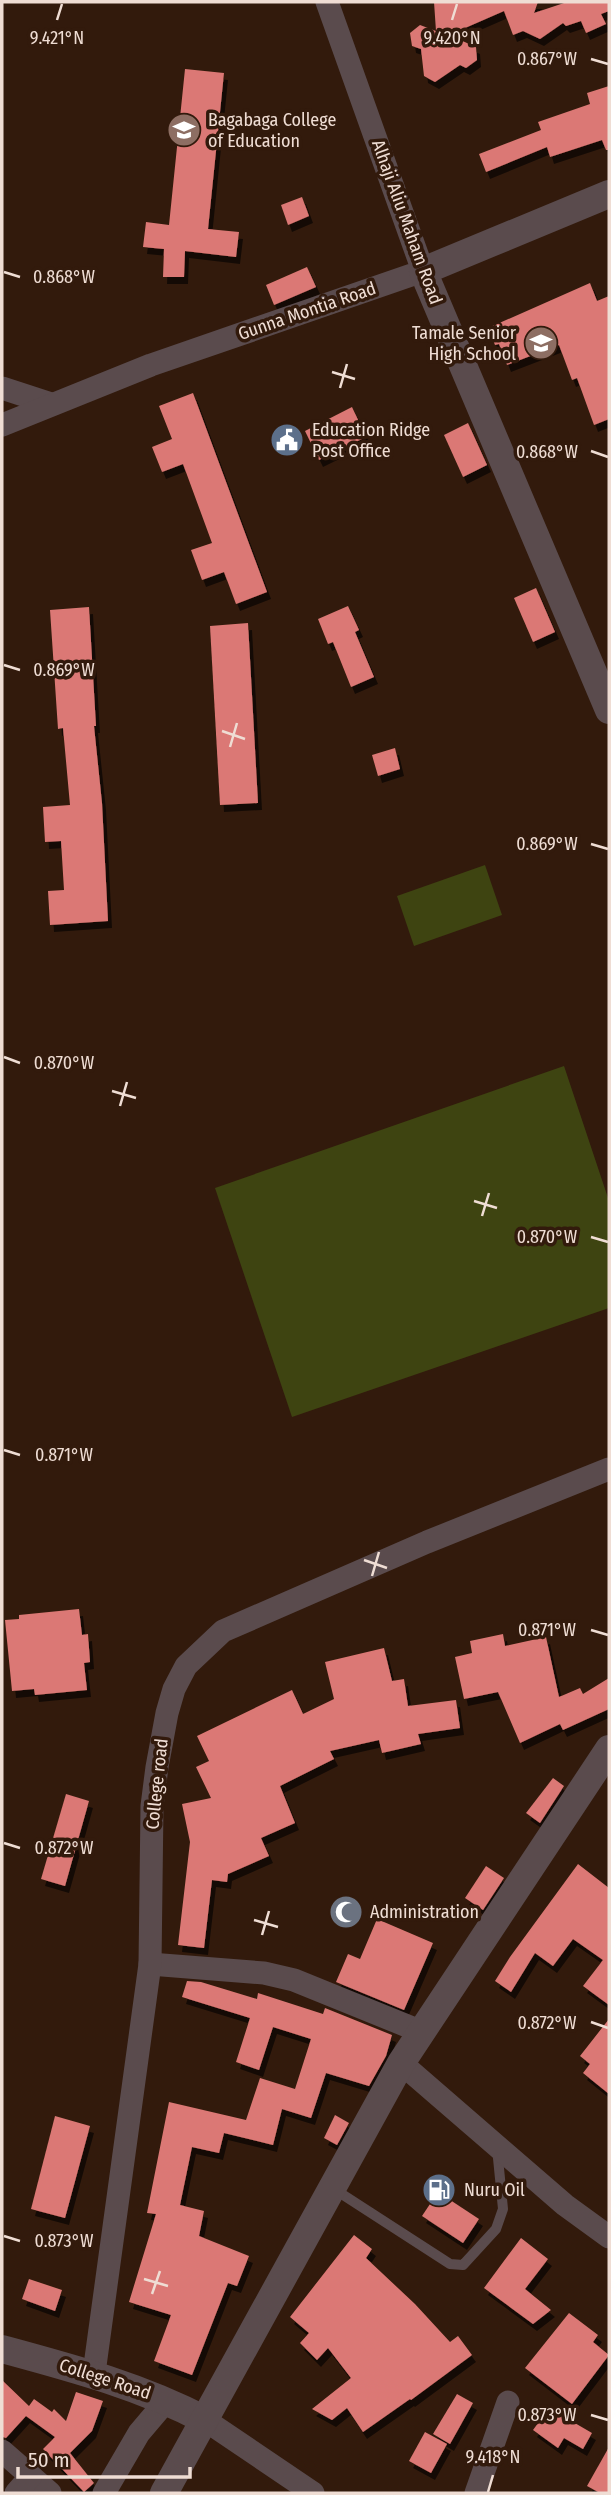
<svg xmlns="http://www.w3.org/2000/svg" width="611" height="2495" viewBox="0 0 611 2495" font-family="'Fira Sans Condensed',sans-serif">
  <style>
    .green { fill: #3e4411 }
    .building { fill: #db7874; filter: url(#shadow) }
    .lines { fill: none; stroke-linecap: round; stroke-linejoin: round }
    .service { stroke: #5a4b4d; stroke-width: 10 }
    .minor { stroke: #5a4b4d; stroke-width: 23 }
    .tertiary { stroke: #5a4b4d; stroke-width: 28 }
    .ticks { fill: none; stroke: #efddd4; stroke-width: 2.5 }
    .labels { text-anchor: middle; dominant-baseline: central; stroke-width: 7; stroke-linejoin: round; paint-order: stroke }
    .poi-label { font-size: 18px; fill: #efddd4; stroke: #321a0c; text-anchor: start }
    .street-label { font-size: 18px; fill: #efddd4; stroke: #321a0c }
    .ticks-label { font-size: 18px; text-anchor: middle; fill: #efddd4; stroke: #321a0c; stroke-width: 7; stroke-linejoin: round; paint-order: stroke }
  </style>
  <defs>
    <filter id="shadow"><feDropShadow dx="4" dy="7" stdDeviation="0" flood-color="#0009"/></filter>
  </defs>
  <rect width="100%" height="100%" fill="#321a0c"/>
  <g class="green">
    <polygon points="485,865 502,915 414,946 397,896"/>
    <polygon points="564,1066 609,1201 609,1308 292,1417 215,1188"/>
  </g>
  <g class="building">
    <polygon points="434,2 538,2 534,13 567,2 609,2 609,11 601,14 606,24 586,33 581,21 566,26 563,23 540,39 523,31 513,35 504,11 449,35 476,47 477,60 466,68 460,65 435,82 424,76 421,49 412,46 410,33 420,25 436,31"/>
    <polygon points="185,69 224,73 208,229 239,232 236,257 185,251 184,277 163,277 164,249 143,247 146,222 169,225"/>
    <polygon points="609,86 609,150 606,150 602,140 550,157 547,147 486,172 479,154 541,130 538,122 590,104 587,93"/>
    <polygon points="302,197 309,216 288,225 281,205"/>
    <polygon points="307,267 316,287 274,305 266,285"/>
    <polygon points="590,283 597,301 609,296 609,419 594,425 577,378 572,380 559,345 507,365 499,344 495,345 488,328"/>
    <polygon points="193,393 267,592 236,604 224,572 202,580 191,550 212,543 183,464 162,472 152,447 172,439 159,406"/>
    <polygon points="352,407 366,437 319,460 305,431"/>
    <polygon points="468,423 487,465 463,477 444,435"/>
    <polygon points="536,588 555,632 533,642 514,598"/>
    <polygon points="348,606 359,630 355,632 374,677 351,687 333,642 328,644 318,619"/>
    <polygon points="89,607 96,726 94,726 102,803 108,921 50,925 48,891 64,890 61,841 45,842 43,807 70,805 63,728 58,729 50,610"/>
    <polygon points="248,623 258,803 220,805 210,626"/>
    <polygon points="395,748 400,769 378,776 372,755"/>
    <polygon points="79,1609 82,1635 88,1634 90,1662 84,1663 87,1690 35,1695 34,1689 12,1691 5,1620 19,1619 19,1615"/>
    <polygon points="503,1634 505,1646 546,1637 559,1697 580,1688 583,1694 609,1678 609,1709 563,1730 560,1724 520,1743 498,1692 464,1699 455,1657 472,1653 470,1641"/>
    <polygon points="384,1648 392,1681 404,1679 408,1706 456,1700 460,1728 418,1734 421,1744 382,1753 379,1740 330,1751 334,1759 280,1786 295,1823 261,1838 269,1856 228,1874 227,1882 212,1880 204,1948 178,1945 190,1842 182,1804 211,1798 196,1767 209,1761 197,1736 292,1690 303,1714 334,1699 325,1662"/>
    <polygon points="553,1778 564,1786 540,1823 526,1813"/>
    <polygon points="66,1794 89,1801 65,1886 41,1879"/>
    <polygon points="578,1864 609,1888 609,2005 583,1986 603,1960 573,1939 553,1966 535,1953 511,1992 495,1981 510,1957"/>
    <polygon points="486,1866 504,1878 483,1910 465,1898"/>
    <polygon points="377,1919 433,1943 404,2010 336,1982 348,1954 360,1959"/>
    <polygon points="187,1981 201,1982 257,1999 258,1993 323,2014 325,2008 392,2035 386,2056 369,2086 326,2073 311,2118 282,2109 273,2145 224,2133 219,2153 192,2147 180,2205 204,2211 199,2236 249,2256 237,2286 228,2283 192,2375 154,2361 171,2315 129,2302 156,2214 147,2213 169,2102 246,2120 260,2078 295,2089 311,2039 273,2027 259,2070 236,2062 250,2018 182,1997"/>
    <polygon points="609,2019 609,2094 583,2073 590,2064 580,2056"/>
    <polygon points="335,2115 349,2123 337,2145 324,2138"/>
    <polygon points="55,2116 90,2126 65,2218 31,2209"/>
    <polygon points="438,2192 479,2219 463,2243 422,2216"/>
    <polygon points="354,2235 372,2249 366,2258 415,2304 450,2342 458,2336 472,2355 411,2400 410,2399 363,2432 347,2408 332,2420 312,2409 351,2378 328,2348 317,2360 300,2343 309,2333 290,2317"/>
    <polygon points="521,2238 548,2259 525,2289 551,2310 533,2324 484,2288"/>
    <polygon points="29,2279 62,2290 55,2311 22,2299"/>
    <polygon points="569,2313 598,2335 593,2342 609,2355 572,2404 525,2368"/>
    <polygon points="2,2380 29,2406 34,2399 52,2412 54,2409 66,2421 76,2392 103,2401 92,2431 70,2453 94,2483 84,2492 43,2449 55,2437 26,2416 6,2438 2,2437"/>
    <polygon points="457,2394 473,2403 450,2444 433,2434"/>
    <polygon points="549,2408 592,2433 583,2449 564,2438 558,2448 533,2430"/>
    <polygon points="425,2432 447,2444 431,2473 409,2461"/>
    <polygon points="609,2447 609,2493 600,2493 587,2486"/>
  </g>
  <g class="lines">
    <polyline class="service" points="334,2189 450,2264 463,2265 496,2229 503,2209 497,2148"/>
    <g class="minor">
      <polyline points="2,388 51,404"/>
      <polyline points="2,425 151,365 423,271 327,2"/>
      <polyline points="150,1964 264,1973 294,1980 422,2032"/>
      <polyline points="401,2063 565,2205 609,2237"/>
      <polyline points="94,2373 150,1964 152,1806 157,1767 167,1713 174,1689 186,1666 223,1631 427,1542 609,1469"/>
      <polyline points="205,2420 313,2493"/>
      <polyline points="2,2451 50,2493"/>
      <polyline points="16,2493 31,2476"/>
      <polyline points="104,2493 139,2433 167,2400"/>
      <polyline points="476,2493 508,2402"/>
    </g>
    <g class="tertiary">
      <polyline points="609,194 423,271 609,710"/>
      <path d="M2,2349C72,2368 140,2386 205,2420"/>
      <polyline points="164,2493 401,2063 609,1749"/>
    </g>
  </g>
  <path class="ticks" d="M57,20L62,4M452,20L457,4M591,59L608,64M4,272L20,277M332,372L355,379M340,388L347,364M591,451L608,457M4,665L20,670M222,731L245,739M230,747L237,723M591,844L608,849M4,1057L20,1063M112,1091L136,1098M120,1106L127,1082M474,1201L497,1208M482,1216L489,1193M591,1237L608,1242M4,1450L20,1455M364,1560L387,1568M372,1576L379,1552M591,1630L608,1635M4,1843L20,1848M254,1920L278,1927M262,1935L269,1911M591,2022L608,2028M4,2236L20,2241M144,2279L168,2286M152,2294L160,2271M591,2415L608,2420M488,2492L493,2475"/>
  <defs>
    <symbol id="university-disc" viewBox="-11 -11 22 22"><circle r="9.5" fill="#8d6e63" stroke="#321a0c"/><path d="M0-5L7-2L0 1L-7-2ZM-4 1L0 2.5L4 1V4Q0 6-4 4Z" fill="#fff"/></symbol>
    <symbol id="school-disc" viewBox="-11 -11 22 22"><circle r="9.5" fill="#8d6e63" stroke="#321a0c"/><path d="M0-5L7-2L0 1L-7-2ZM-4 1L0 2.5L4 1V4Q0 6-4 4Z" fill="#fff"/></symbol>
    <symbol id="civic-disc" viewBox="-11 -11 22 22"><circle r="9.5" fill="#5c6f8a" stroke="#321a0c"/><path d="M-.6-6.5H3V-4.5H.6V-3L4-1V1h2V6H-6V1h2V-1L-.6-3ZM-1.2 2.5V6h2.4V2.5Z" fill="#fff"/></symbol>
    <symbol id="mosque-disc" viewBox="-11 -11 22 22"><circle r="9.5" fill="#6b7280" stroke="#321a0c"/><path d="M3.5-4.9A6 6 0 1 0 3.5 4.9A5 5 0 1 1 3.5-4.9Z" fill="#fff"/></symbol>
    <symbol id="fuel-disc" viewBox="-11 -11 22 22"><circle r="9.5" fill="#5c6f8a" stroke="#321a0c"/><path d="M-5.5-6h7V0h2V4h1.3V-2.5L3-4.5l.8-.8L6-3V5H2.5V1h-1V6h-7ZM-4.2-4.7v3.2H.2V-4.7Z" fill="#fff"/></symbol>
  </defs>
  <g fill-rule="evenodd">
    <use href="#university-disc" x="165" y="111" width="38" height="38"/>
    <use href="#school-disc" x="522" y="324" width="38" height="38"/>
    <use href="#civic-disc" x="268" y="421" width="38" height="38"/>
    <use href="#mosque-disc" x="327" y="1893" width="38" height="38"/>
    <use href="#fuel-disc" x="420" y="2171" width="38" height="38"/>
  </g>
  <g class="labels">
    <g class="poi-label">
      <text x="208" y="120">Bagabaga College<tspan x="208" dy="21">of Education</tspan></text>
      <text x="516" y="333" text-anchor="end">Tamale Senior<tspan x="516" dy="21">High School</tspan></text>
      <text x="312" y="430">Education Ridge<tspan x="312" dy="21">Post Office</tspan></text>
      <text x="370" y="1912">Administration</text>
      <text x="464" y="2190">Nuru Oil</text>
    </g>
    <g class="street-label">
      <text transform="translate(407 222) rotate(70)">Alhaji Aliu Maham Road</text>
      <text transform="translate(307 311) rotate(-19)">Gunna Montia Road</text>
      <text transform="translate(157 1784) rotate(-84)">College road</text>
      <text transform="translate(105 2379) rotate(18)">College Road</text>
    </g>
  </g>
  <g class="ticks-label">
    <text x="57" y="44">9.421°N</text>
    <text x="452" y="44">9.420°N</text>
    <text x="547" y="65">0.867°W</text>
    <text x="64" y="283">0.868°W</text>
    <text x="547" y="458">0.868°W</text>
    <text x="64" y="676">0.869°W</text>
    <text x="547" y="850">0.869°W</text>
    <text x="64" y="1069">0.870°W</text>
    <text x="547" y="1243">0.870°W</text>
    <text x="64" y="1461">0.871°W</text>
    <text x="547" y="1636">0.871°W</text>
    <text x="64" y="1854">0.872°W</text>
    <text x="547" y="2029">0.872°W</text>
    <text x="64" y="2247">0.873°W</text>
    <text x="547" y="2421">0.873°W</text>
    <text x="493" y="2463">9.418°N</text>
  </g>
  <rect width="611" height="2495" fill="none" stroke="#efddd4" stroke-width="7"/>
  <path d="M18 2467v10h172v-10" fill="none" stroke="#efddd4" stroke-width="3.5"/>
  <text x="28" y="2467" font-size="21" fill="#efddd4" stroke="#321a0c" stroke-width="5" paint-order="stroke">50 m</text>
</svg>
